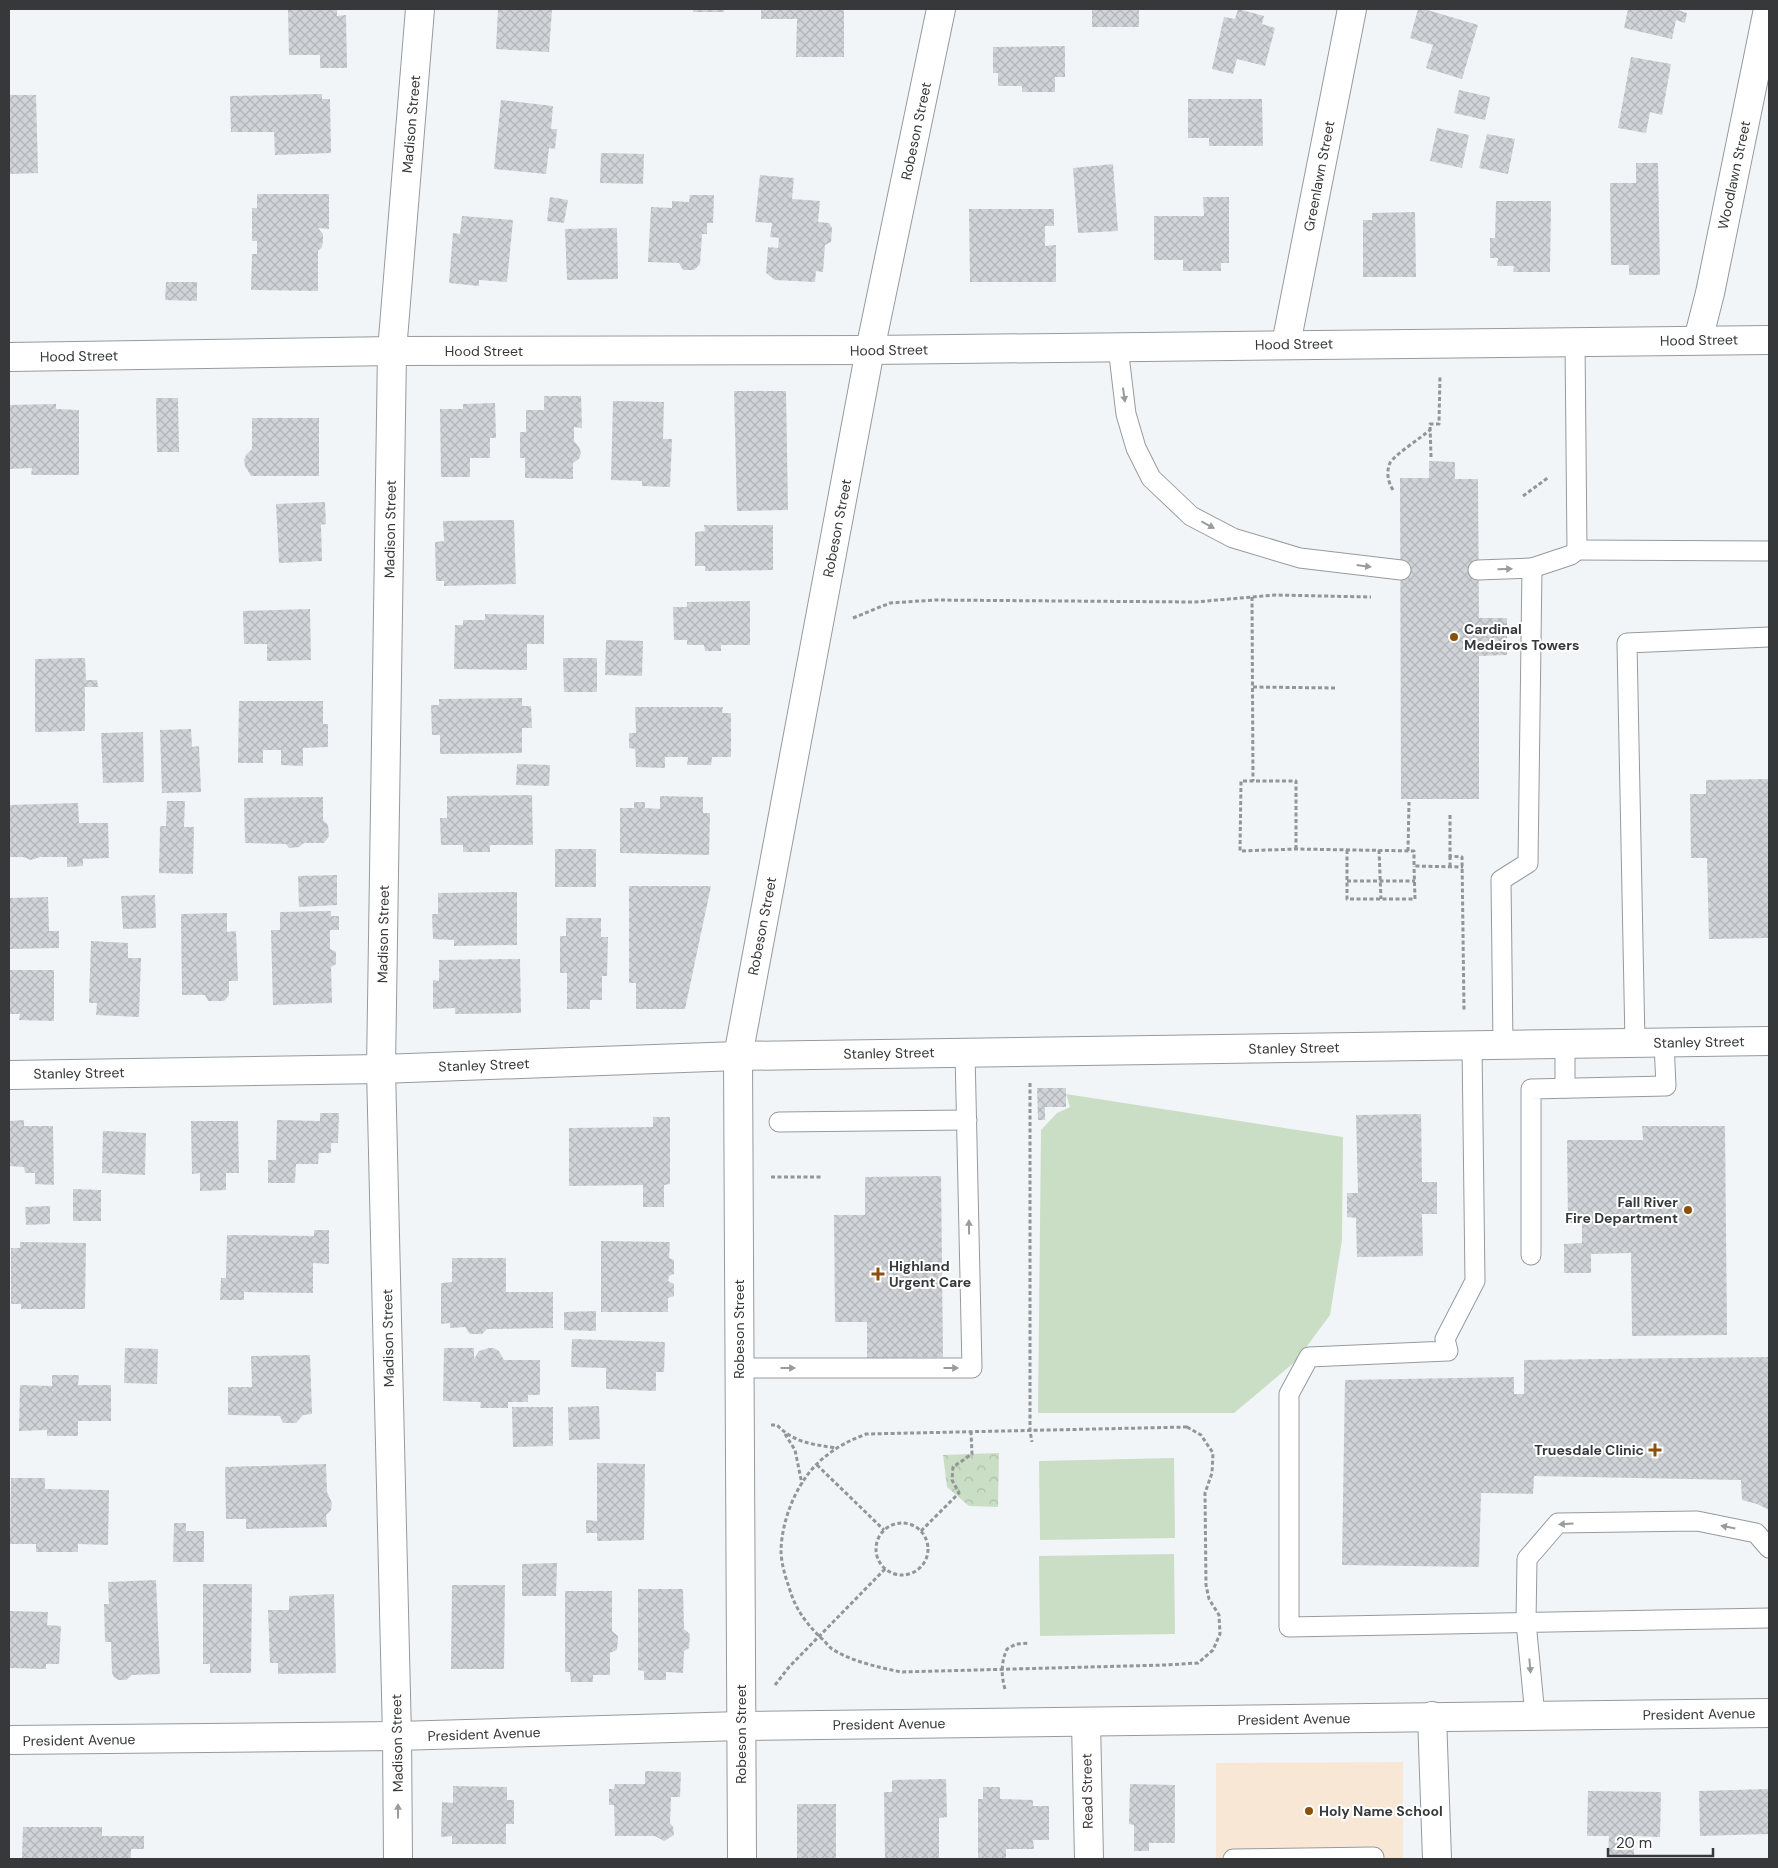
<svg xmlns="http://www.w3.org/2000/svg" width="1778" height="1868" viewBox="0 0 1778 1868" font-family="'DM Sans',sans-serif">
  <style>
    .education { fill: #f9e7d6 }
    .grass { fill: #cadec6 }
    .park { fill: url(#park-crowns) }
    .building { fill: url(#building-cross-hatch) }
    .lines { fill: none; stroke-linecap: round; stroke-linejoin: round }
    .lane-casing { stroke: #979a9d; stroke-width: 21 }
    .street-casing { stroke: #979a9d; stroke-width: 30 }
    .secondary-casing { stroke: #979a9d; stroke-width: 30 }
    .primary-casing { stroke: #979a9d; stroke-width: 30 }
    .path { stroke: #939698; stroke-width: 3; stroke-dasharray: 4 2.5; stroke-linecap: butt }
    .lane { stroke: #fff; stroke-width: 19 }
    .street { stroke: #fff; stroke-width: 28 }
    .secondary { stroke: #fff; stroke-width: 28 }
    .primary { stroke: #fff; stroke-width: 28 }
    .oneway { fill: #9a9c9c }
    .poi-dot { fill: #8c500d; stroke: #fff; stroke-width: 2 }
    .labels { text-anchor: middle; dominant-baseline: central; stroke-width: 4; stroke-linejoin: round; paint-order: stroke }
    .street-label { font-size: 14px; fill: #363839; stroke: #fff }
    .poi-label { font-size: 14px; font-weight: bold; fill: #363839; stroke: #fff; text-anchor: start }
  </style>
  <defs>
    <pattern id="park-crowns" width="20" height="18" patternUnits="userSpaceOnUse" patternTransform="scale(1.25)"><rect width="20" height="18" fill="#cadec6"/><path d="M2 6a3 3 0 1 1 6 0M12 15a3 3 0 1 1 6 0" fill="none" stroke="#aebfab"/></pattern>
    <pattern id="building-cross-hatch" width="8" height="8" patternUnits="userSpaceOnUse" patternTransform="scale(1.25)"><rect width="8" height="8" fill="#d0d3d7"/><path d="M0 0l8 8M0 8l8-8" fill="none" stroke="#b3b6b9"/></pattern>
  </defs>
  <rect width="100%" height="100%" fill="#f1f5f8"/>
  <polygon class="education" points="1403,1762 1403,1859 1216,1859 1216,1763"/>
  <g class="grass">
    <polygon points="1066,1094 1343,1137 1342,1240 1330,1315 1296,1361 1234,1413 1038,1413 1041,1130 1057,1113 1070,1107"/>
    <polygon points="1174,1458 1175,1538 1040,1540 1039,1461"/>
    <polygon points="1174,1554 1175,1634 1040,1636 1039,1556"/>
  </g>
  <polygon class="park" points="999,1453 998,1507 969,1506 947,1487 943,1455"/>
  <g class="building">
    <polygon points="288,9 337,9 337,16 346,15 347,68 320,68 320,55 289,55"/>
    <polygon points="498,9 552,9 549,52 496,49"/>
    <rect x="693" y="9" width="31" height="3"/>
    <polygon points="761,9 844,9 844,57 796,57 797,19 761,19"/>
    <rect x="1092" y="9" width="47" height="18"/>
    <polygon points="1238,9 1264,16 1262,24 1275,28 1265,66 1237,59 1233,74 1212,69 1224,17 1235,19"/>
    <polygon points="1418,9 1424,9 1478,25 1462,79 1426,68 1433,45 1410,38"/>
    <polygon points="1628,9 1675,9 1687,13 1685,23 1676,20 1672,39 1624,28"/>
    <polygon points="1065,46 1065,77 1055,77 1055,92 1022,92 1022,86 998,86 998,73 993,73 993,47"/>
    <polygon points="1631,57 1671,64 1662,115 1650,112 1646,133 1618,128"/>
    <polygon points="1459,90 1490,97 1485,120 1454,113"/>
    <polygon points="322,94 322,99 330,99 331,153 275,155 274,132 231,132 230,96"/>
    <polygon points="9,95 36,95 38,173 9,174"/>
    <polygon points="1188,99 1262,99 1263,146 1209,146 1209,138 1188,138"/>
    <polygon points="501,100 553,106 551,129 557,129 555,149 549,148 546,174 494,169"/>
    <polygon points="1437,128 1469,135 1462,168 1430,161"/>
    <polygon points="1487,134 1515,139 1508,174 1479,168"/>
    <polygon points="601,153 644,154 643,184 600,183"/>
    <polygon points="1636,163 1658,163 1660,275 1629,275 1629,265 1611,265 1610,183 1636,183"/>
    <polygon points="1113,164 1118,231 1078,233 1073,168"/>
    <polygon points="760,175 794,178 792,199 820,201 818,222 829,223 832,228 831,242 825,245 823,272 816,271 815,282 775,280 766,273 768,247 778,248 779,238 770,237 772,223 755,222"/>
    <polygon points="257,194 329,194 329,229 318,228 323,234 323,240 322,247 318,251 318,291 251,290 252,254 257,254 257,241 252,241 252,208 257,208"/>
    <polygon points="690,195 714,195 713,223 707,223 707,234 702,234 700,264 694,270 683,270 679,263 648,262 651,207 672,208 672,201 689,202"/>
    <polygon points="550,197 568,200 564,223 547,221"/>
    <polygon points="1203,197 1229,197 1229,263 1221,263 1221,271 1183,271 1183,260 1154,260 1154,216 1204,216"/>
    <polygon points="1496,201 1551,201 1550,272 1513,272 1514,266 1497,266 1498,258 1490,258 1490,238 1495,238"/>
    <polygon points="969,209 1054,209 1054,226 1045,226 1045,246 1056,245 1056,282 970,282"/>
    <polygon points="1415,212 1416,277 1363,277 1363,220 1372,220 1372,213"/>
    <polygon points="462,216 513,220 507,282 479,280 479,286 449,283 453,233 460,234"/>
    <polygon points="617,228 618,279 567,280 565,229"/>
    <polygon points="166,282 197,282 197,301 165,300"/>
    <polygon points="734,391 786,391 788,510 737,511"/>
    <polygon points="544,396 581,396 582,428 574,427 574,441 579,447 581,453 579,459 573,463 573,479 525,478 525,458 520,458 520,432 526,432 526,410 544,410"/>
    <polygon points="156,398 178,398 179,452 157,452"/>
    <polygon points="613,401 664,402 663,439 672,439 670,487 642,486 642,481 611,480"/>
    <polygon points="495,403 496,438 490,438 490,458 470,458 470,477 441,477 440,409 463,409 463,404"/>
    <polygon points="56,404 56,409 79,410 79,475 31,475 32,468 9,469 9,405"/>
    <polygon points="252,418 319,418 319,476 251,476 245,466 244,460 246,455 252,449"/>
    <polygon points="1429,461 1455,462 1455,479 1478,479 1479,618 1507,618 1507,655 1479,656 1479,799 1401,799 1400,478 1429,478"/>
    <polygon points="325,502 326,524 321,525 322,561 279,563 276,504"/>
    <polygon points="514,520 516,584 444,586 444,581 436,581 435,542 444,541 443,521"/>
    <polygon points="704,525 773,525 773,570 705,571 705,566 695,566 695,532 705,531"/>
    <polygon points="750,601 750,645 721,645 721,651 705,651 704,645 687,645 687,640 674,640 673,607 687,607 687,602"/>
    <polygon points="310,609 311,660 267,661 267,644 244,644 243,611"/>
    <polygon points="485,614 544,615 544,644 527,644 527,670 454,669 455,625 463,625 463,620 485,620"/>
    <polygon points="606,640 643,641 642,676 605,675"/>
    <polygon points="85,658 86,680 97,680 98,687 85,687 85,731 35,732 35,659"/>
    <polygon points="563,658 597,658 597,692 564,692"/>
    <polygon points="522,698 522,706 531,706 532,728 522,728 522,753 440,754 440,735 432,735 431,705 439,705 439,699"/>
    <polygon points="239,701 323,701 323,724 328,724 328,747 303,748 303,766 281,765 281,750 263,750 263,763 238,763"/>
    <polygon points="635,707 723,707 722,713 731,713 731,757 712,757 711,765 687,765 688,757 665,757 665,768 636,767 635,749 629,748 629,733 636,733"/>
    <polygon points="191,729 192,747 199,746 201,792 162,793 160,730"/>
    <polygon points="143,732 144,782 103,783 101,733"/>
    <polygon points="517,764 550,765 549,786 516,785"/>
    <polygon points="1769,779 1769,938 1709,939 1707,858 1691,858 1690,794 1706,794 1706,780"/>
    <polygon points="532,795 533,845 490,845 490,852 463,852 463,845 441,845 440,818 447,818 447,796"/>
    <polygon points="660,796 703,797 703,813 710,813 709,855 620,853 620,808 634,808 634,802 645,802 645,808 660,809"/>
    <polygon points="323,797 323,820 328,825 329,836 324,843 304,843 299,847 289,848 286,844 245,843 244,798"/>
    <polygon points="167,801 185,801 184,827 194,827 193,874 159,873 160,826 166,826"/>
    <polygon points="78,803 79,823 108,823 109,858 83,859 83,866 67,867 67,857 40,857 31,860 23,857 9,857 9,805"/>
    <rect x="555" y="849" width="41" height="38"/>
    <polygon points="337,875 337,905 299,907 298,876"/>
    <polygon points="629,886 711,886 685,1009 636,1009 636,983 629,983"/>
    <polygon points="517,892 517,945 454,946 454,940 433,939 432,914 438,914 438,893"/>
    <polygon points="155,895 156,928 123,929 121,896"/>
    <polygon points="48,897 49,931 59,931 59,948 9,949 9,898"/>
    <polygon points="331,911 331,916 339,916 339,930 330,930 330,949 336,952 336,964 331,967 332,1003 273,1005 271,930 280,930 280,912"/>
    <polygon points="227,913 227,932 236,931 238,981 229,981 229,995 224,1001 208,1001 205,995 182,995 181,914"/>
    <polygon points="566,918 601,918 601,937 608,937 607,976 602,976 602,1000 590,1000 590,1009 567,1009 567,973 560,973 560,936 566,936"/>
    <polygon points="91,941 128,943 128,958 141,958 139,1017 96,1015 97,1003 89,1003"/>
    <polygon points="520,959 521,1013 455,1014 455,1008 433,1009 433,980 439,981 439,960"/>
    <polygon points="9,970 54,970 54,1021 19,1020 20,1014 9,1014"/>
    <polygon points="1037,1088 1066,1088 1066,1107 1045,1107 1045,1120 1038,1120"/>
    <polygon points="320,1113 339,1113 338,1143 331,1143 331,1153 319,1153 318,1164 296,1164 295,1183 268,1183 268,1160 276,1160 277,1120 320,1121"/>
    <polygon points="1421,1114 1422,1182 1437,1182 1437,1214 1422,1214 1423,1256 1357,1257 1356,1218 1347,1217 1347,1193 1358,1193 1356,1115"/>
    <polygon points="653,1117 670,1117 670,1184 664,1185 664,1207 643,1207 643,1185 569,1186 569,1128 653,1127"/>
    <polygon points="24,1120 24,1126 53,1126 54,1185 35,1184 35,1173 25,1173 24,1167 9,1166 9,1121"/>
    <polygon points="191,1121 238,1121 239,1173 226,1173 226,1190 200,1191 200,1173 192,1174"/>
    <polygon points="1642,1126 1725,1126 1727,1335 1632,1336 1631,1253 1591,1254 1591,1273 1564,1273 1564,1244 1582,1243 1582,1223 1568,1223 1567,1140 1643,1140"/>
    <polygon points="103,1131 146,1133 145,1175 102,1173"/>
    <polygon points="941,1176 943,1357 867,1358 867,1322 835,1322 834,1215 865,1215 865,1177"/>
    <polygon points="73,1189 101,1190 101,1221 73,1221"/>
    <polygon points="50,1206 50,1224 26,1225 25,1207"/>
    <polygon points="314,1230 329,1230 329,1264 313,1263 313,1293 244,1292 244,1300 220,1300 221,1278 226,1278 227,1235 314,1236"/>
    <polygon points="601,1241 670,1242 669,1258 674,1260 674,1274 669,1276 668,1281 674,1284 674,1296 668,1298 668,1312 601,1312"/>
    <polygon points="20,1242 86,1243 85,1309 21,1309 21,1304 11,1304 11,1248 20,1248"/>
    <polygon points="452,1258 506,1258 506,1292 553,1292 553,1328 487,1329 482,1334 470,1334 465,1327 450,1328 450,1323 441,1324 441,1283 452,1282"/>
    <polygon points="596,1311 596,1331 564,1330 564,1312"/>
    <polygon points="572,1339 665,1342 664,1372 656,1372 656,1391 606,1389 606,1368 571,1367"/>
    <polygon points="125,1348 158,1349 157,1384 124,1383"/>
    <polygon points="444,1348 474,1348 474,1359 479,1351 489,1348 494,1348 499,1351 504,1360 540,1360 540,1395 528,1395 528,1402 508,1402 508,1408 480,1408 481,1402 443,1401"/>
    <polygon points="310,1355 312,1414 303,1415 296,1423 283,1423 280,1416 228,1415 228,1387 252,1387 251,1356"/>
    <polygon points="1769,1357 1769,1510 1757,1504 1742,1500 1741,1480 1534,1476 1533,1494 1481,1493 1479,1567 1342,1565 1345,1380 1514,1377 1514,1394 1524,1394 1524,1360"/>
    <polygon points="52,1375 79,1375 78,1385 111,1385 111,1421 78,1421 78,1436 47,1436 47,1430 19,1431 20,1385 52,1386"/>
    <polygon points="599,1406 600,1439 569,1440 568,1407"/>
    <polygon points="512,1407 553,1407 553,1446 513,1447"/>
    <polygon points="597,1463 645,1464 644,1540 597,1541 597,1533 586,1533 586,1520 597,1521"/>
    <polygon points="326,1464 327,1492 332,1503 331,1510 326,1515 327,1527 246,1529 246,1519 226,1519 225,1467"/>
    <polygon points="11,1478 45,1478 45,1489 109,1490 108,1545 78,1544 78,1552 36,1552 36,1544 10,1544"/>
    <polygon points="174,1523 186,1523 186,1531 204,1531 204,1562 173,1562"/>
    <polygon points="557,1563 556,1596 522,1596 522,1564"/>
    <polygon points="156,1580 160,1674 132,1675 126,1680 118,1680 114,1677 112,1673 111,1642 105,1642 104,1604 109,1604 108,1582"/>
    <polygon points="203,1584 252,1584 251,1673 210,1673 210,1664 203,1664"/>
    <polygon points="452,1585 505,1585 504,1669 451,1669"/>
    <polygon points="638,1589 683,1589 684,1629 690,1634 689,1648 684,1651 683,1673 666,1672 666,1680 644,1680 644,1671 638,1670"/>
    <polygon points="565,1591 612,1591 612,1631 618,1636 617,1650 610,1653 610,1675 593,1675 593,1682 571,1682 570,1672 565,1672"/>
    <polygon points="334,1594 336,1673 278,1674 278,1663 270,1663 268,1610 289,1610 289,1596"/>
    <polygon points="10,1611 48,1612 47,1625 61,1626 59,1664 46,1664 46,1669 9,1668"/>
    <polygon points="645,1771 681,1772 680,1797 671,1797 670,1823 673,1827 674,1835 664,1841 655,1836 615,1836 614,1805 609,1805 609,1789 614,1789 615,1784 645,1784"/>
    <polygon points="946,1779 947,1817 939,1818 939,1859 885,1859 884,1792 892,1792 892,1780"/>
    <polygon points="1130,1784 1175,1785 1175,1843 1149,1843 1149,1851 1134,1851 1134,1825 1129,1824"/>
    <polygon points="453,1786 507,1787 507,1800 514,1800 514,1824 506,1824 506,1844 452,1844 452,1836 441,1837 442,1802 453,1803"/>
    <polygon points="983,1787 1000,1787 1000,1799 1033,1800 1033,1806 1049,1806 1049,1840 1033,1840 1034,1849 1006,1849 1006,1859 978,1859 978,1799 983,1799"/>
    <polygon points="1769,1789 1769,1834 1700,1836 1699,1791"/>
    <polygon points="1588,1791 1661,1792 1660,1837 1634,1836 1634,1856 1608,1855 1609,1836 1587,1836"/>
    <rect x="797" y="1804" width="39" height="55"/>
    <polygon points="23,1827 102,1827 102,1836 144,1836 144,1849 131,1849 131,1859 22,1859"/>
  </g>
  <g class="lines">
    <defs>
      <g id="lane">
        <polyline points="1118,347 1126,414 1136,448 1151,478 1191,516 1233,538 1300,558 1401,570"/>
        <polyline points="1577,550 1769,551"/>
        <polyline points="1478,570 1532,568"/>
        <polyline points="1635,1043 1627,643 1769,637"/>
        <polyline points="1565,1044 1565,1088"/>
        <polyline points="1472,1045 1475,1281 1445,1339 1448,1351 1309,1357 1289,1394 1289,1627 1769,1618"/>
        <polyline points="1503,1045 1501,880 1528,863 1532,568 1571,555 1577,550 1575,341"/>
        <polyline points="779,1122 967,1120"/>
        <polyline points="1531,1255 1531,1089 1666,1086 1664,1043"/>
        <polyline points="740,1368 972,1368 965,1052"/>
        <polyline points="1535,1716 1526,1622 1527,1559 1558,1523 1697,1521 1756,1533 1769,1548"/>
        <polyline points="1233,1859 1374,1857 1374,1859"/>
      </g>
      <g id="street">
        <polyline points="1698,340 1710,293 1768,9"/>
        <polyline points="1286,344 1352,9"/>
        <polyline points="9,357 392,351 870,350 1769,340"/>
        <polyline points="9,1075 381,1069 738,1056 1769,1041"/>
        <polyline points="1432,1716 1437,1859"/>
        <polyline points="1086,1722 1089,1859"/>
        <polyline points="398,1859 397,1736 381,1069 392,351 420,9"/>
      </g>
      <polyline id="secondary" points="742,1859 738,1056 870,350 941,9"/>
      <polyline id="primary" points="9,1740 397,1736 741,1726 1769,1713"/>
    </defs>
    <use href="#lane" class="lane-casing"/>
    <use href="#street" class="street-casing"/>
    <use href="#secondary" class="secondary-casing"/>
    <use href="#primary" class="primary-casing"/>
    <g class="path">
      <polyline points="1431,457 1430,424 1439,424 1440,375"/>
      <path d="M1393,490C1388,482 1386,472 1390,463C1393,456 1422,437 1430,430"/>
      <polyline points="1523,496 1549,477"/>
      <polyline points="1252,597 1253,781"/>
      <polyline points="853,618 890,603 935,600 1195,602 1275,595 1371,597"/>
      <polyline points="1253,687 1335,688"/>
      <polyline points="1450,815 1450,856 1462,857 1464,1010"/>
      <polyline points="1296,849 1296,781 1241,781 1240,851 1296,849 1414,851 1414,866 1463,867"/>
      <polyline points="1347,850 1347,899 1415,899 1414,866"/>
      <polyline points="1379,850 1381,899"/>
      <polyline points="1408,851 1409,802"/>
      <polyline points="1450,856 1450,867"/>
      <polyline points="1347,881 1415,881"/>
      <polyline points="1030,1083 1030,1431 1032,1442"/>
      <polyline points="771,1177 823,1177"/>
      <path d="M771,1425H777C794,1443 812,1444 836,1448"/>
      <path d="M1187,1427L1201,1435L1213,1453L1212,1473L1205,1493L1206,1585L1209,1599L1219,1615L1220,1634L1213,1650L1198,1663L1165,1665L901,1672C878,1667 853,1662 832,1649C828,1646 825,1641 821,1638C806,1623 795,1609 789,1587C785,1576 781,1562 781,1550C782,1517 799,1476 826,1456C838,1446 851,1440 866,1434Z"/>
      <polyline points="785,1434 795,1450 802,1484"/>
      <polyline points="817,1465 884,1530"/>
      <circle cx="902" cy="1549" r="26"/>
      <polyline points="921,1531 959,1493 952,1480 953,1467 972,1454 971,1432"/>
      <polyline points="775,1685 789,1667 885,1569"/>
      <path d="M1005,1689C1001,1675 1001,1662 1007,1649L1016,1644L1029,1643"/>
    </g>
    <use href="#lane" class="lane"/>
    <use href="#street" class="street"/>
    <use href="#secondary" class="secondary"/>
    <use href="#primary" class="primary"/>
  </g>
  <defs><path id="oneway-solid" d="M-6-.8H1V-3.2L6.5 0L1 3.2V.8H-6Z" transform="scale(1.25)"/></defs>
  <g class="oneway">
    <use href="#oneway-solid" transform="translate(1124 395) rotate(82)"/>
    <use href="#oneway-solid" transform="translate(1208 525) rotate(28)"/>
    <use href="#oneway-solid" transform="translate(1364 566) rotate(7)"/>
    <use href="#oneway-solid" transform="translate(1505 569) rotate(-1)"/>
    <use href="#oneway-solid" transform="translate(969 1227) rotate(-91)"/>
    <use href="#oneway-solid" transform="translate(788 1368)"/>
    <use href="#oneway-solid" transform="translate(951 1368)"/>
    <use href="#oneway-solid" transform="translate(1566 1524) rotate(177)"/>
    <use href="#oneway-solid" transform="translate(1728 1527) rotate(-169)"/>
    <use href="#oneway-solid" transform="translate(1530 1666) rotate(85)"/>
    <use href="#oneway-solid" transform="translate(398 1811) rotate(-90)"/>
  </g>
  <g class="poi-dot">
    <circle cx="1454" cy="637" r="5"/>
    <circle cx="1688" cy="1210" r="5"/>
    <path d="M875.5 1266.5h5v5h5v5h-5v5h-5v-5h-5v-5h5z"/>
    <path d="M1652.5 1442.5h5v5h5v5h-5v5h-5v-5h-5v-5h5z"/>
    <circle cx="1309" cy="1811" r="5"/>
  </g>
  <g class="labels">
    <g class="street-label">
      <text transform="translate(411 124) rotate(-85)">Madison Street</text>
      <text transform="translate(916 131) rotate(-78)">Robeson Street</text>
      <text transform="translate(1734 175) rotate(-78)">Woodlawn Street</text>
      <text transform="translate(1319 176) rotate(-79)">Greenlawn Street</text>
      <text transform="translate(1699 340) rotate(-1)">Hood Street</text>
      <text transform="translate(1294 344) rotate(-1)">Hood Street</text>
      <text transform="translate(889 350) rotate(-1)">Hood Street</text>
      <text x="484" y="351">Hood Street</text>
      <text transform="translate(79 356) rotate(-1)">Hood Street</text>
      <text transform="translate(837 528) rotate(-79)">Robeson Street</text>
      <text transform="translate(390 529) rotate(-89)">Madison Street</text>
      <text transform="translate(762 926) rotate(-79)">Robeson Street</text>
      <text transform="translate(383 934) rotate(-89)">Madison Street</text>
      <text transform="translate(1699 1042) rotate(-1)">Stanley Street</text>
      <text transform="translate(1294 1048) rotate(-1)">Stanley Street</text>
      <text transform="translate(889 1053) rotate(-1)">Stanley Street</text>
      <text transform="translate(484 1065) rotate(-2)">Stanley Street</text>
      <text transform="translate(79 1073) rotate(-1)">Stanley Street</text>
      <text transform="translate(739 1329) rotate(-90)">Robeson Street</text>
      <text transform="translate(388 1338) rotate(-91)">Madison Street</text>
      <text transform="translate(1699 1714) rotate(-1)">President Avenue</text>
      <text transform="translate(1294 1719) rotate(-1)">President Avenue</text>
      <text transform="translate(889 1724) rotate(-1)">President Avenue</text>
      <text transform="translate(484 1734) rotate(-2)">President Avenue</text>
      <text transform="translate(741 1734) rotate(-90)">Robeson Street</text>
      <text transform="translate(79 1740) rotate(-1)">President Avenue</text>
      <text transform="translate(397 1743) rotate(-91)">Madison Street</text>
      <text transform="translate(1087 1791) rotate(-91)">Read Street</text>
    </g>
    <g class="poi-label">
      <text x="1464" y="629">Cardinal<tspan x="1464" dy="16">Medeiros Towers</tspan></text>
      <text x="1678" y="1202" text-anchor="end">Fall River<tspan x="1678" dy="16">Fire Department</tspan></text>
      <text x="889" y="1266">Highland<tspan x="889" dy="16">Urgent Care</tspan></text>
      <text x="1644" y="1450" text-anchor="end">Truesdale Clinic</text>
      <text x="1319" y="1811">Holy Name School</text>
    </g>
  </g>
  <rect width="1778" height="1868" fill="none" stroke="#363839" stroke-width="20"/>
  <path d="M1608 1848v8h105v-8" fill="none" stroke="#363839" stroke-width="2.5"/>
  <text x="1616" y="1848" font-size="15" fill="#363839" stroke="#ffffff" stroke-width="4" paint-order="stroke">20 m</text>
</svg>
